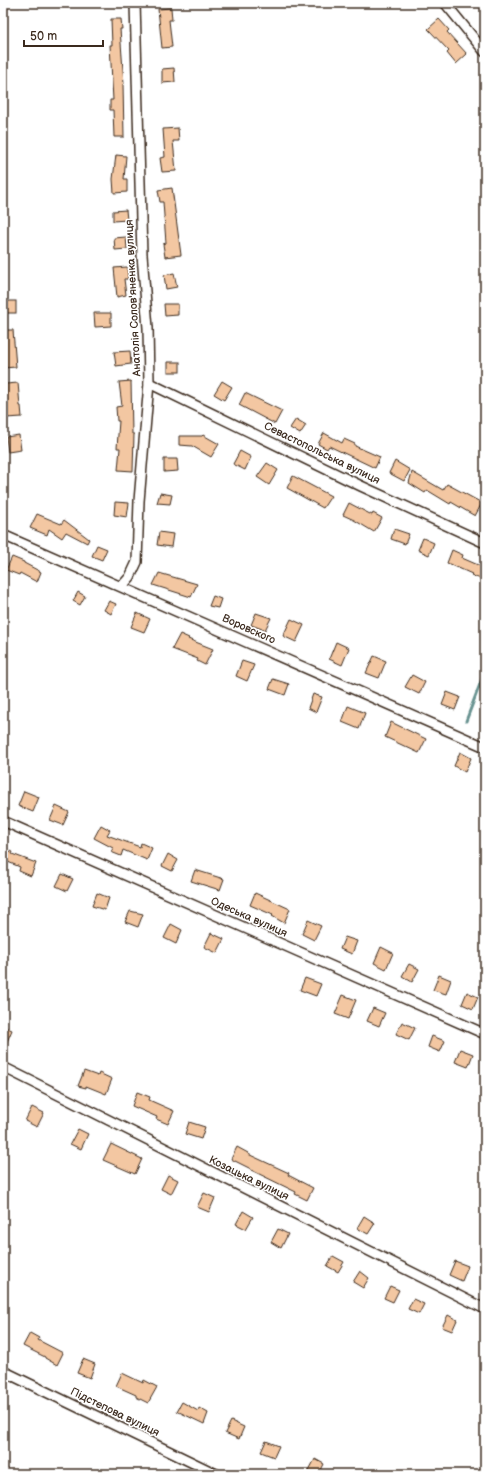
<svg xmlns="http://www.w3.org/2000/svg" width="488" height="1477" viewBox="0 0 488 1477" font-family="'Balsamiq Sans',sans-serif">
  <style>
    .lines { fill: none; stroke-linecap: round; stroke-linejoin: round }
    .stream { stroke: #699391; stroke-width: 3 }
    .building { fill: #f3c7a2; stroke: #3b2a1e }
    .street-casing { stroke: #3b2a1e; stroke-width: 12 }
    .street { stroke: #fff; stroke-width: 9 }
    .labels { text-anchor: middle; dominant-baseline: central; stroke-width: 3; stroke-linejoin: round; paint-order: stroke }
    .street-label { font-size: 11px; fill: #3b2a1e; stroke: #fff }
  </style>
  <rect width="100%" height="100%" fill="#fff"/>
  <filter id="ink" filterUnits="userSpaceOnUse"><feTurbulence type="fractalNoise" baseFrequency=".025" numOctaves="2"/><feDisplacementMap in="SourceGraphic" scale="8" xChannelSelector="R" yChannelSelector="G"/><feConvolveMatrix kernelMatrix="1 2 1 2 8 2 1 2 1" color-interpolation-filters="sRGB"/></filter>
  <g filter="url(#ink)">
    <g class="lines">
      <polyline class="stream" points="466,721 485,671"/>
    </g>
    <g class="building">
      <polygon points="171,8 172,20 169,20 172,47 162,48 158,9"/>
      <polygon points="111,19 121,19 122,29 120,29 124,84 123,84 124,137 114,137 113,110 110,110 110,100 113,100 110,45 112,45"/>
      <polygon points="439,19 449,30 447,32 467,54 456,64 447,53 449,51 428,29"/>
      <polygon points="174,68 175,82 162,83 162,69"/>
      <polygon points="178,128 179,141 173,141 176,171 162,172 160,158 165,157 163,129"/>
      <polygon points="116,155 126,156 124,179 127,179 127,192 114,193 113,179"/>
      <polygon points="172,188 181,255 165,257 163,244 166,243 163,202 160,202 158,190"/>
      <polygon points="126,210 127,220 113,221 113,211"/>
      <polygon points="126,237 127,249 115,250 114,238"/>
      <polygon points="127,267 128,279 124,279 126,295 117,297 114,268"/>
      <polygon points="174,273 177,287 166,289 164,275"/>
      <rect x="3" y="301" width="13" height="12"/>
      <polygon points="164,304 178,304 178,315 165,316"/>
      <polygon points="94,313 111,313 111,326 95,327"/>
      <polygon points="3,330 13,330 16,367 3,368"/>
      <polygon points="130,351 131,364 116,366 114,352"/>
      <rect x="168" y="362" width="12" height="10"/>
      <polygon points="131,381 132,434 134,434 133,471 118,470 120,448 117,448 119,421 117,421 116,407 122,406 119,382"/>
      <polygon points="222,381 232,387 224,400 214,394"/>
      <polygon points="18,383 20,406 21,406 22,417 6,418 6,407 7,407 6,384"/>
      <polygon points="245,393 282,411 275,424 239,405"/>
      <polygon points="296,419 306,425 300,434 290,428"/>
      <polygon points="324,433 342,443 344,439 355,444 355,446 380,457 375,468 329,446 327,449 318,444"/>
      <polygon points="19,435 21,450 8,452 6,437"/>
      <polygon points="203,435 219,444 211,457 192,446 179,445 179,436 202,436"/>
      <polygon points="240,451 251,457 245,470 233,464"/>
      <polygon points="164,459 177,459 178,471 164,472"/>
      <polygon points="395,461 410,470 404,481 389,473"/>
      <polygon points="267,463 278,470 269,485 257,477"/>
      <polygon points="412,472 443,490 447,484 482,503 475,516 451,502 450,504 427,490 425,493 409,483"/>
      <polygon points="293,476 331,496 323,508 287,488"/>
      <polygon points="160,493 172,495 170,504 157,503"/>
      <polygon points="115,502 129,503 127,517 114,515"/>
      <polygon points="349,503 368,513 372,515 373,513 382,518 374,532 354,520 343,515"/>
      <polygon points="37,514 61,524 64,520 89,539 87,543 66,532 62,538 49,529 47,535 30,528"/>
      <polygon points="394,529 409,534 405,544 391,539"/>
      <polygon points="159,532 173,534 171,547 157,545"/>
      <polygon points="423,538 434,543 429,555 418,550"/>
      <polygon points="97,545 107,549 102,560 92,556"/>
      <polygon points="452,550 463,555 462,558 485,568 485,581 471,575 472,574 447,563"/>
      <polygon points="12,557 24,562 24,563 41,572 37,582 20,573 19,575 6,570"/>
      <polygon points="159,573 197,584 191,597 153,585"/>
      <polygon points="78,592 85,596 80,605 73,601"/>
      <polygon points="213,596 221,599 218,608 209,606"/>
      <polygon points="109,601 116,604 111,614 104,610"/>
      <polygon points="137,613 150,619 144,632 131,627"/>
      <polygon points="256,613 271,618 265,630 251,625"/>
      <polygon points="291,619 304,625 296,642 283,636"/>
      <polygon points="180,634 189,638 188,639 213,649 205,665 197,661 198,659 172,649"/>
      <polygon points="336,642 349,648 342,665 329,659"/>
      <polygon points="374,656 386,661 379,678 366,673"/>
      <polygon points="242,661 254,665 247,681 236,676"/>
      <polygon points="412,675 425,682 419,694 405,687"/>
      <polygon points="273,679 289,684 285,695 269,689"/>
      <polygon points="447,692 460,697 455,710 442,705"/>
      <polygon points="313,694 322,697 316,712 308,708"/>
      <polygon points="348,706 365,713 359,729 342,722"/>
      <polygon points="391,722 426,739 419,753 385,737"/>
      <polygon points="460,752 471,758 465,772 454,766"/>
      <polygon points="24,791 39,797 33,812 18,806"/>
      <polygon points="56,806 69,812 63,825 50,820"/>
      <polygon points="101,825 110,830 107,835 140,847 141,843 152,848 147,860 123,850 121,856 111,852 113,848 94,838"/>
      <polygon points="3,849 13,852 12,854 36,863 31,876 19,871 20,867 3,860"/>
      <polygon points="168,854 178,860 172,871 162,866"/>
      <polygon points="195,870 224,879 220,890 191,881"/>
      <polygon points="62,874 73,879 67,891 56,886"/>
      <polygon points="97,893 109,898 105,910 92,906"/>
      <polygon points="255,893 290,909 284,923 272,916 273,915 250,905"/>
      <polygon points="130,911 143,914 138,927 125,922"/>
      <polygon points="308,920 321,926 314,940 302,934"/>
      <polygon points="171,924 182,930 176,944 164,938"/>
      <polygon points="211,933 224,939 217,953 204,947"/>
      <polygon points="345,937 357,941 352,954 340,949"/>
      <polygon points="381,947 393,953 386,969 374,963"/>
      <polygon points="409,964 419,969 412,982 402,976"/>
      <polygon points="439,975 451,980 446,994 433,990"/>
      <polygon points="305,978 321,984 316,996 300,990"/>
      <polygon points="467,992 478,997 473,1009 462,1004"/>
      <polygon points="343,995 356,1000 348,1019 335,1014"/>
      <polygon points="373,1008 385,1013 379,1026 367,1021"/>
      <polygon points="402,1022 415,1028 409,1040 396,1034"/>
      <polygon points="3,1026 12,1030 3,1051"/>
      <polygon points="432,1036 445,1041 440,1052 428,1047"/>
      <polygon points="460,1049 473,1054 468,1067 455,1062"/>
      <polygon points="84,1071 98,1076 99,1073 112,1079 106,1094 86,1086 86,1088 78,1086"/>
      <polygon points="137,1092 150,1097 149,1100 174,1111 168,1124 156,1119 157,1117 132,1106"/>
      <polygon points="32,1107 44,1113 37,1127 25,1121"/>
      <polygon points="189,1122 205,1127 201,1139 185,1134"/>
      <polygon points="78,1129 88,1134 81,1149 70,1144"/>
      <polygon points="111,1144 142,1159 135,1174 103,1160"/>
      <polygon points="237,1147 248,1153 248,1154 289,1173 288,1175 313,1188 307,1200 295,1194 296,1192 251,1170 251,1169 231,1159"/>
      <polygon points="168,1175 178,1180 171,1194 161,1189"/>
      <polygon points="204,1193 215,1198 209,1212 197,1207"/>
      <polygon points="243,1211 253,1217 246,1229 236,1224"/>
      <polygon points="364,1216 375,1223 368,1234 357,1228"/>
      <polygon points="278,1229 288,1234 281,1248 271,1242"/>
      <polygon points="333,1256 344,1262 338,1272 327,1266"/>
      <polygon points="455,1261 468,1266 462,1281 449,1275"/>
      <polygon points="360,1271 369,1278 363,1288 353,1282"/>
      <polygon points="390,1286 399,1290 393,1302 384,1298"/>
      <polygon points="413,1299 424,1304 419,1314 408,1309"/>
      <polygon points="448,1315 457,1320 452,1331 442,1327"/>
      <polygon points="30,1333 39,1338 38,1340 63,1353 57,1365 45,1358 45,1357 23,1346"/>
      <polygon points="83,1359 95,1364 90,1378 77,1373"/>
      <polygon points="122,1373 143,1383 144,1380 157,1387 148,1403 136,1397 136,1395 116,1386"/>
      <polygon points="182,1402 198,1411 199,1408 208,1413 204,1424 177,1411"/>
      <polygon points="231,1421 244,1427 239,1439 225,1433"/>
      <polygon points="266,1441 279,1446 274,1457 261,1452"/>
      <polygon points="315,1459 324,1464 319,1474 307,1474"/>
    </g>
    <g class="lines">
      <defs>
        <g id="street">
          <polyline points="445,3 485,52"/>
          <polyline points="149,383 361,486 485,543"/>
          <polyline points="3,535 485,747"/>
          <polyline points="122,586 130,577 137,562 139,501 149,383 148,328 142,255 135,3"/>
          <polyline points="3,821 485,1034"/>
          <polyline points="3,1067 485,1309"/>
          <polyline points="3,1371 216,1474"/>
        </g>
      </defs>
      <use href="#street" class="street-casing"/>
      <use href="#street" class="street"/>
    </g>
  </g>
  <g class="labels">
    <g class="street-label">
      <text transform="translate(133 298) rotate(-93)">Анатолія Солов'яненка вулиця</text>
      <text transform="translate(322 453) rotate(26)">Севастопольська вулиця</text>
      <text transform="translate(249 629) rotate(24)">Воровского</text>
      <text transform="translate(249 917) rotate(24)">Одеська вулиця</text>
      <text transform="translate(249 1178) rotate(26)">Козацька вулиця</text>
      <text transform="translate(115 1412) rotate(26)">Підстепова вулиця</text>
    </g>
  </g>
  <rect width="488" height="1477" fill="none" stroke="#fff" stroke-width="16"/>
  <rect x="8" y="8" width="472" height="1461" fill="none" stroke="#3b2a1e" stroke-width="1.5" filter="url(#ink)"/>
  <path d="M24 40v6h79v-6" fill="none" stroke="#3b2a1e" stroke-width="2"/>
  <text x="30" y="40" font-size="12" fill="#3b2a1e" stroke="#ffffff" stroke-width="3" paint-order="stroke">50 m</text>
</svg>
